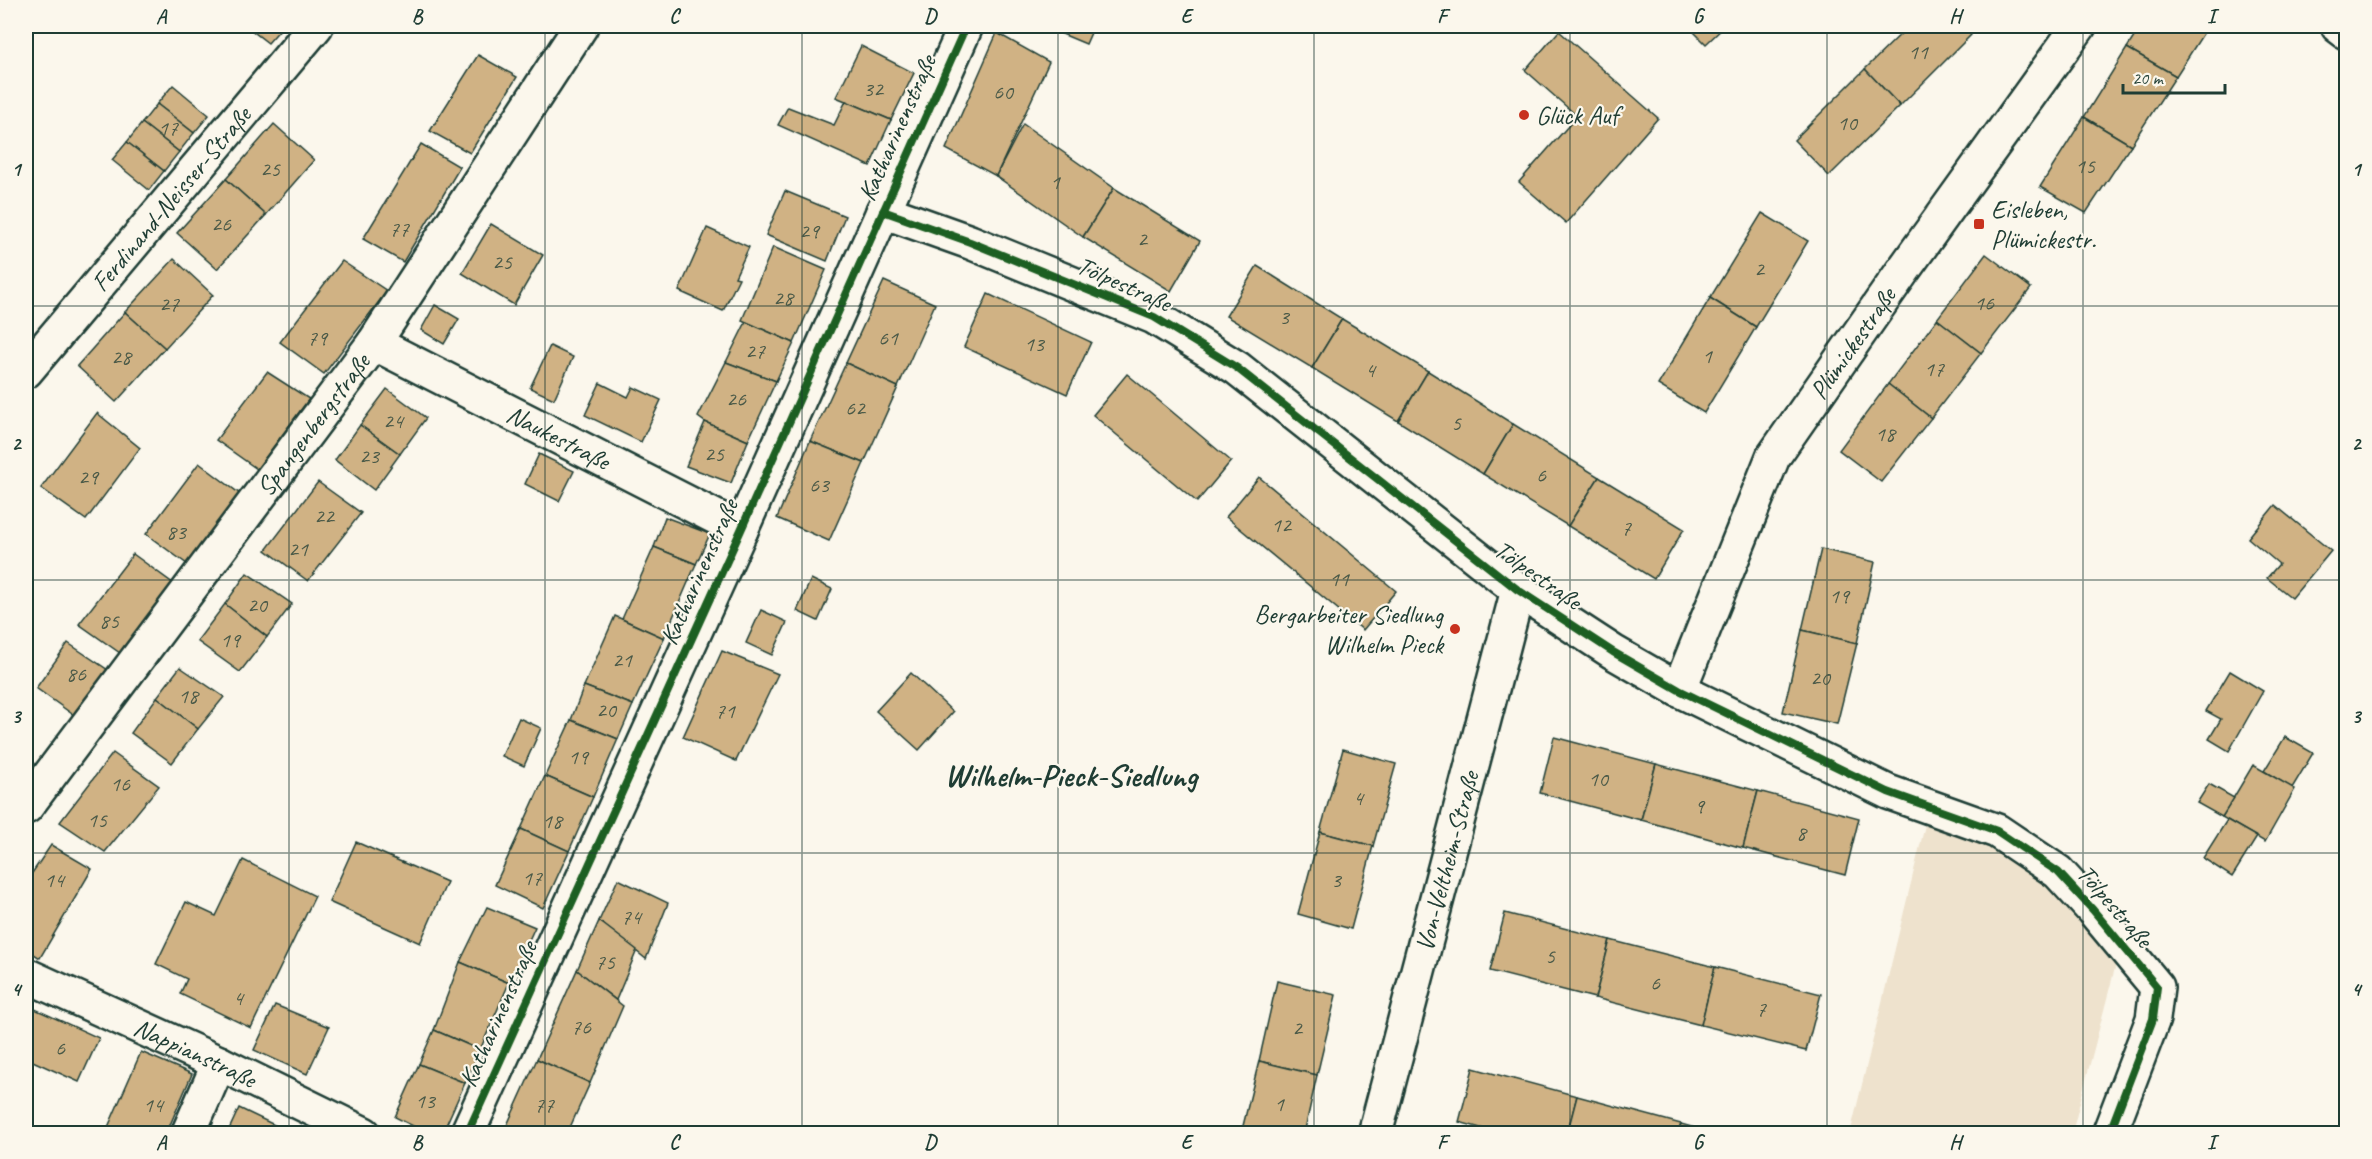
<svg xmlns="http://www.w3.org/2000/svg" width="2372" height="1159" viewBox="0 0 2372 1159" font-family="Caveat,sans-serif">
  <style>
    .built { fill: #eee2cd }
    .building { fill: #d0b284; stroke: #1f3d34; stroke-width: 1.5 }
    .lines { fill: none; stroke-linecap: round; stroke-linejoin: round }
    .minor-casing { stroke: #1f3d34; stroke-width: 38 }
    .minor { stroke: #fbf7ec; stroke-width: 33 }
    .cycleway-casing { stroke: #fbf7ec; stroke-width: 11 }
    .cycleway { stroke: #1b5e20; stroke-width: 8 }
    .grid { fill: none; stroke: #1f3d34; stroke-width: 1.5; stroke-opacity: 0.55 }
    .poi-dot { fill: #c8321e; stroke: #fbf7ec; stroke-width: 2 }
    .labels { text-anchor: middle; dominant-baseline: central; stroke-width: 4.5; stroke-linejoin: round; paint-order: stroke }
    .number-label { font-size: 22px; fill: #4b5a48 }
    .poi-label { font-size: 26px; fill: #1f3d34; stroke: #fbf7ec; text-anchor: start }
    .street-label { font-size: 26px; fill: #1f3d34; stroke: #fbf7ec }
    .district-label { font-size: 32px; font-weight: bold; fill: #1f3d34; stroke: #fbf7ec }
    .neatline { fill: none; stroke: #1f3d34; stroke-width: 2 }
    .grid-label { font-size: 20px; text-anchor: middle; font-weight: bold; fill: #1f3d34 }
  </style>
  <rect width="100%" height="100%" fill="#fbf7ec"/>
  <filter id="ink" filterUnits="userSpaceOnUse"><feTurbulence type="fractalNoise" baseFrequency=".0167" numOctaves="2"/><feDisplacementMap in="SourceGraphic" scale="12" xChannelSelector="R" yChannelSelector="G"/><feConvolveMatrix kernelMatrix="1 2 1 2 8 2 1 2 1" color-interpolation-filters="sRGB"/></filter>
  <g filter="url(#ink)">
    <polygon class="built" points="1926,821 2013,850 2069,893 2117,960 2072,1133 1850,1134"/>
    <g class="building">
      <polygon points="246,26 283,26 268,43"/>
      <polygon points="1043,26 1094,26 1086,44"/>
      <polygon points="1688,26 1725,26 1706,44"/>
      <polygon points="1909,26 1962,26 1971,35 1900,106 1865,69"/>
      <polygon points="2141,26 2208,26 2176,76 2127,48"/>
      <polygon points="1559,31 1658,118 1566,223 1519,182 1577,116 1525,70"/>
      <polygon points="997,33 1049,62 996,176 946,149"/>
      <polygon points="861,46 914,73 891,120 836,97"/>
      <polygon points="2127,48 2176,76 2131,145 2084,117"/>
      <polygon points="478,55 517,77 470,153 430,131"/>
      <polygon points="1865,69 1900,106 1829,176 1794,140"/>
      <polygon points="173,85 209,115 194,133 157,104"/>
      <polygon points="846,101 891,120 870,166 778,125 788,107 834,125"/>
      <polygon points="157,104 194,133 179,152 142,123"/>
      <polygon points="2084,117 2131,145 2086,213 2040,187"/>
      <polygon points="142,123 179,152 164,171 127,142"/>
      <polygon points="274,124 314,160 266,215 226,179"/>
      <polygon points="1023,124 1114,188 1083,237 996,176"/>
      <polygon points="127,142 164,171 149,190 112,160"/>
      <polygon points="421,144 460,167 403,262 363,239"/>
      <polygon points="226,179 266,215 217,269 177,233"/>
      <polygon points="1114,188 1200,241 1171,291 1083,237"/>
      <polygon points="785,191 845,216 827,261 766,235"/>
      <polygon points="1762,213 1808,241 1756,327 1710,298"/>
      <polygon points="491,224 543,255 514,305 462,273"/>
      <polygon points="707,228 749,247 735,277 739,278 723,311 679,291"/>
      <polygon points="773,247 826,270 794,343 742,320"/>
      <polygon points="1986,254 2031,288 1981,353 1937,319"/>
      <polygon points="174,259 213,295 165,348 125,312"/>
      <polygon points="342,261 387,291 324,374 280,342"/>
      <polygon points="1257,266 1342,319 1312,368 1226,316"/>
      <polygon points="884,281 935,304 898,387 846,363"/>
      <polygon points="988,294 1091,342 1067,394 964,347"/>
      <polygon points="1710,298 1756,327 1704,413 1658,385"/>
      <polygon points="435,305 459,319 444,344 421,330"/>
      <polygon points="125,312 165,348 116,402 77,366"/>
      <polygon points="1342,319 1428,371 1398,421 1312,368"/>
      <polygon points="1937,319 1981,353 1931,418 1888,384"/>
      <polygon points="746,322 794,343 776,381 726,362"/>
      <polygon points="550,346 573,357 554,399 530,388"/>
      <polygon points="726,362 776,381 748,441 705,422 698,417"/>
      <polygon points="846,363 898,387 864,463 810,441"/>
      <polygon points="1428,371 1513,424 1483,474 1398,421"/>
      <polygon points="267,372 309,399 257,469 216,440"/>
      <polygon points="1127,374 1231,461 1197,502 1093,415"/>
      <polygon points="600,383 628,397 633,387 661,400 641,442 585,415"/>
      <polygon points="1888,384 1931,418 1881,482 1839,450"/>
      <polygon points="387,389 426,418 400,454 360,425"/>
      <polygon points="97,413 140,448 86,520 41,488"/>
      <polygon points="705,422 748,441 731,483 686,466"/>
      <polygon points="1513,424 1599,477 1568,526 1483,474"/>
      <polygon points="360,425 400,454 374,490 335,460"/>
      <polygon points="810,441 864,463 829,541 777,518"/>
      <polygon points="539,454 574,471 559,501 525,484"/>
      <polygon points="199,463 240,494 187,564 146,534"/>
      <polygon points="1259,477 1396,591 1363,630 1226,517"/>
      <polygon points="1599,477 1684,529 1654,579 1568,526"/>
      <polygon points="318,482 361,513 308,581 266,550"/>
      <polygon points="2275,505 2331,551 2292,598 2267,578 2279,564 2248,538"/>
      <polygon points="665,517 710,534 696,564 654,547"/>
      <polygon points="654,547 696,564 664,638 622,619"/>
      <polygon points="1821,549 1875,562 1857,643 1802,630"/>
      <polygon points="133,554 174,584 120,653 79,624"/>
      <polygon points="247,573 292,604 267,637 225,604"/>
      <polygon points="811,579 832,589 818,621 797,611"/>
      <polygon points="225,604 267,637 240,672 197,641"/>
      <polygon points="761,610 787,622 772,655 746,643"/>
      <polygon points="615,616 664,638 633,705 584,686"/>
      <polygon points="1802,630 1857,643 1837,724 1783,712"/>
      <polygon points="68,643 108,670 75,716 36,688"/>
      <polygon points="722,651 778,674 736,761 683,737"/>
      <polygon points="180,667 224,697 198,729 157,697"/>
      <polygon points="2230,671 2263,691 2229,751 2209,739 2221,719 2206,711"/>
      <polygon points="911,673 953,712 919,750 876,711"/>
      <polygon points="584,686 633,705 618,739 571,720"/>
      <polygon points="157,697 198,729 172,763 131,733"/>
      <polygon points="519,718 541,728 524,766 502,756"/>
      <polygon points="571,720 618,739 593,797 545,776"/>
      <polygon points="1554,737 1656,764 1641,820 1540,793"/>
      <polygon points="2285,737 2313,753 2292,788 2264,771"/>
      <polygon points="1343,749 1396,764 1373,846 1320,832"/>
      <polygon points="113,753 159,786 105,852 60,822"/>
      <polygon points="1656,764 1758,791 1743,848 1641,820"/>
      <polygon points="2253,765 2295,789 2265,842 2222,817"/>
      <polygon points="545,776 593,797 569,851 521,829"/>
      <polygon points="2209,784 2234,798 2222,817 2197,803"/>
      <polygon points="1758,791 1859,818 1845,875 1743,848"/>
      <polygon points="2227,820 2257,837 2232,877 2203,858"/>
      <polygon points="521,829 569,851 543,908 495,885"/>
      <polygon points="1320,832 1373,846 1351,929 1298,914"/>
      <polygon points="356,842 447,882 420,943 329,902"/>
      <polygon points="51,845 92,869 40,958 26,949 26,882"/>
      <polygon points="243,860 315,896 251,1028 180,994 187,979 156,964 186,902 216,916"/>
      <polygon points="618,879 668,903 646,959 599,921"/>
      <polygon points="487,907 535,927 509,983 460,962"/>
      <polygon points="1505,913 1610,940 1595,998 1490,971"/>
      <polygon points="599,921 637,950 616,1000 577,970"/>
      <polygon points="1610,940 1715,967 1701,1025 1595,998"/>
      <polygon points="460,962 509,983 480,1050 434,1030"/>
      <polygon points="1715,967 1821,994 1806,1051 1701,1025"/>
      <polygon points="577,970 623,1006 590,1083 537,1059"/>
      <polygon points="1277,981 1336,995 1317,1075 1259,1061"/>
      <polygon points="26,1005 99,1038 79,1082 26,1058"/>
      <polygon points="275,1005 329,1027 307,1074 254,1050"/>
      <polygon points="434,1030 480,1050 465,1083 419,1064"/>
      <polygon points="141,1052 192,1074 166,1134 105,1134"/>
      <polygon points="537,1059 590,1083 567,1134 503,1134"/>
      <polygon points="1259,1061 1317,1075 1304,1134 1241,1134"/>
      <polygon points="419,1064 465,1083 442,1134 429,1134 395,1117"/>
      <polygon points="1473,1068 1577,1096 1567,1134 1502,1134 1459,1122"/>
      <polygon points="1577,1096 1681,1124 1678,1134 1567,1134"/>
      <polygon points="239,1108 293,1134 227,1134"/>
      <polygon points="1681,1124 1716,1134 1678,1134"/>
    </g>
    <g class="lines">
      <defs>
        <g id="minor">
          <polyline points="2338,26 2346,32"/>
          <polyline points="883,211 970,242 1154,317 1237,368 1518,590 1613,652 1679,690 1888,792 1997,831 2058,872 2093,910 2157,987 2153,1019 2109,1134"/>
          <path id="s1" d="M374,343L741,530"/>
          <path id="s2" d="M26,371L316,26"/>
          <path id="s3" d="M1679,690L1773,457L1902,272L2079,26"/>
          <path id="s4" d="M26,807L374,343L581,26"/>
          <path id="s5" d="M26,975L219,1063L364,1134"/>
          <polyline points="188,1134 219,1063"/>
          <polyline points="467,1134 741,530 966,26"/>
          <path id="s6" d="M1375,1134L1518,590"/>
        </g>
      </defs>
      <use href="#minor" class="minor-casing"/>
      <use href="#minor" class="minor"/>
      <defs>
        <g id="cycleway">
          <polyline points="883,211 970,242 1154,317 1237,368 1518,590 1613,652 1679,690 1888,792 1997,831 2058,872 2093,910 2157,987 2153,1019 2109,1134"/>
          <polyline points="467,1134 741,530 966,26"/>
        </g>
      </defs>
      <use href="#cycleway" class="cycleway-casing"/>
      <use href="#cycleway" class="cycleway"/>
    </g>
  </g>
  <path class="grid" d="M289,26V1134M545,26V1134M802,26V1134M1058,26V1134M1314,26V1134M1570,26V1134M1827,26V1134M2083,26V1134M26,306H2346M26,580H2346M26,853H2346"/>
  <g class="poi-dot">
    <circle cx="1524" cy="115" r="6"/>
    <rect x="1973" y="218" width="12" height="12" rx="3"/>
    <circle cx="1455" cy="629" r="6"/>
  </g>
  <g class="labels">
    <g class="number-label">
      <text x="1918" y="52">11</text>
      <text x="873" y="89">32</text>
      <text x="1003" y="92">60</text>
      <text x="1847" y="123">10</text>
      <text x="168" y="128">17</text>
      <text x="2085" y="166">15</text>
      <text x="270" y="169">25</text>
      <text x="1055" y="182">1</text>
      <text x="221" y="224">26</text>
      <text x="399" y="229">77</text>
      <text x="809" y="231">29</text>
      <text x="1142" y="239">2</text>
      <text x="502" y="262">25</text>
      <text x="1759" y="269">2</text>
      <text x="783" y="298">28</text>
      <text x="1984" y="303">16</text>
      <text x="169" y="304">27</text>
      <text x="1284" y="317">3</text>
      <text x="317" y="338">79</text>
      <text x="888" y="338">61</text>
      <text x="1034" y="344">13</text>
      <text x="755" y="351">27</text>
      <text x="1707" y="356">1</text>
      <text x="121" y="357">28</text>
      <text x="1934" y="369">17</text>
      <text x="1370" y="370">4</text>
      <text x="736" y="399">26</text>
      <text x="855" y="408">62</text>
      <text x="393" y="421">24</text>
      <text x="1456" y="423">5</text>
      <text x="1885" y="434">18</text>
      <text x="714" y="454">25</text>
      <text x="369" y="456">23</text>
      <text x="1541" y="475">6</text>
      <text x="88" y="477">29</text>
      <text x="819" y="485">63</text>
      <text x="324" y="516">22</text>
      <text x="1281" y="525">12</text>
      <text x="1626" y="528">7</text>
      <text x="176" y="532">83</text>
      <text x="298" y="549">21</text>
      <text x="1339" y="579">11</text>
      <text x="1839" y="596">19</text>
      <text x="257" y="605">20</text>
      <text x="109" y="621">85</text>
      <text x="230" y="640">19</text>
      <text x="622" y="660">21</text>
      <text x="76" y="674">86</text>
      <text x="1820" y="678">20</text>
      <text x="188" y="696">18</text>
      <text x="606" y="710">20</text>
      <text x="725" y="711">71</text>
      <text x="578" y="757">19</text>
      <text x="1598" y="779">10</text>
      <text x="120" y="784">16</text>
      <text x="1358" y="798">4</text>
      <text x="1699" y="806">9</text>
      <text x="97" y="820">15</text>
      <text x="552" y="821">18</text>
      <text x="1801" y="833">8</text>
      <text x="532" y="878">17</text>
      <text x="54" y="880">14</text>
      <text x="1336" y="880">3</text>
      <text x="631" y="917">74</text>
      <text x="1550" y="956">5</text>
      <text x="605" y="962">75</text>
      <text x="1655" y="983">6</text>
      <text x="238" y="998">4</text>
      <text x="1761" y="1009">7</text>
      <text x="581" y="1027">76</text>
      <text x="1297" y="1028">2</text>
      <text x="60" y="1048">6</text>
      <text x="425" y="1101">13</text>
      <text x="1279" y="1104">1</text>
      <text x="153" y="1105">14</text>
      <text x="544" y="1105">77</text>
    </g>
    <g class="poi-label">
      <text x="1536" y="115">Glück Auf</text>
      <text x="1991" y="209">Eisleben,<tspan x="1991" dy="30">Plümickestr.</tspan></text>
      <text x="1443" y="614" text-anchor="end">Bergarbeiter Siedlung<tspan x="1443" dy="30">Wilhelm Pieck</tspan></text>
    </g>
    <g class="street-label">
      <text transform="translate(897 128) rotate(-66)">Katharinenstraße</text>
      <text stroke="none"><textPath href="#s2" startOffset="225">Ferdinand-Neisser-Straße</textPath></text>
      <text transform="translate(1124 284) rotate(24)">Tölpestraße</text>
      <text stroke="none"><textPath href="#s3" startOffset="390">Plümickestraße</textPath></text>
      <text stroke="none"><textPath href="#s4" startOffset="478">Spangenbergstraße</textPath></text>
      <text stroke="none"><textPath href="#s1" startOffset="207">Naukestraße</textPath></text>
      <text transform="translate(699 572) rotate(-66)">Katharinenstraße</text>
      <text transform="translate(1538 575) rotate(35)">Tölpestraße</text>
      <text stroke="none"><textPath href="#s6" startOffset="282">Von-Veltheim-Straße</textPath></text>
      <text transform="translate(2115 906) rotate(49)">Tölpestraße</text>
      <text transform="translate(498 1014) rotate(-66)">Katharinenstraße</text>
      <text stroke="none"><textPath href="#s5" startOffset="186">Nappianstraße</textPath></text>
    </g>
    <g class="district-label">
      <text x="1071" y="775">Wilhelm-Pieck-Siedlung</text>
    </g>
  </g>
  <rect width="2372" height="1159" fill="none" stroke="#fbf7ec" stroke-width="66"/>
  <path d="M2123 84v9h102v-9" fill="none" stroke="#1f3d34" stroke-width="3"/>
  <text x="2132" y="84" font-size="18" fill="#1f3d34" stroke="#fbf7ec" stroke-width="4.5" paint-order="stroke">20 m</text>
  <rect x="33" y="33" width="2306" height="1093" class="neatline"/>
  <g class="grid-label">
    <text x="161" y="23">A</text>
    <text x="417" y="23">B</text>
    <text x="674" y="23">C</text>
    <text x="930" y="23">D</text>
    <text x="1186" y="23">E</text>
    <text x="1442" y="23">F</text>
    <text x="1698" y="23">G</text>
    <text x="1955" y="23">H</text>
    <text x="2211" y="23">I</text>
    <text x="16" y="176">1</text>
    <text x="2356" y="176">1</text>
    <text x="16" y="450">2</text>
    <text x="2356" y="450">2</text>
    <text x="16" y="723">3</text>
    <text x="2356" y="723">3</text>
    <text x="16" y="996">4</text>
    <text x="2356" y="996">4</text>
    <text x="161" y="1149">A</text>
    <text x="417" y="1149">B</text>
    <text x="674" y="1149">C</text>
    <text x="930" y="1149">D</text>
    <text x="1186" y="1149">E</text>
    <text x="1442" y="1149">F</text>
    <text x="1698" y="1149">G</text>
    <text x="1955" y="1149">H</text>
    <text x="2211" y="1149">I</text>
  </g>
</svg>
